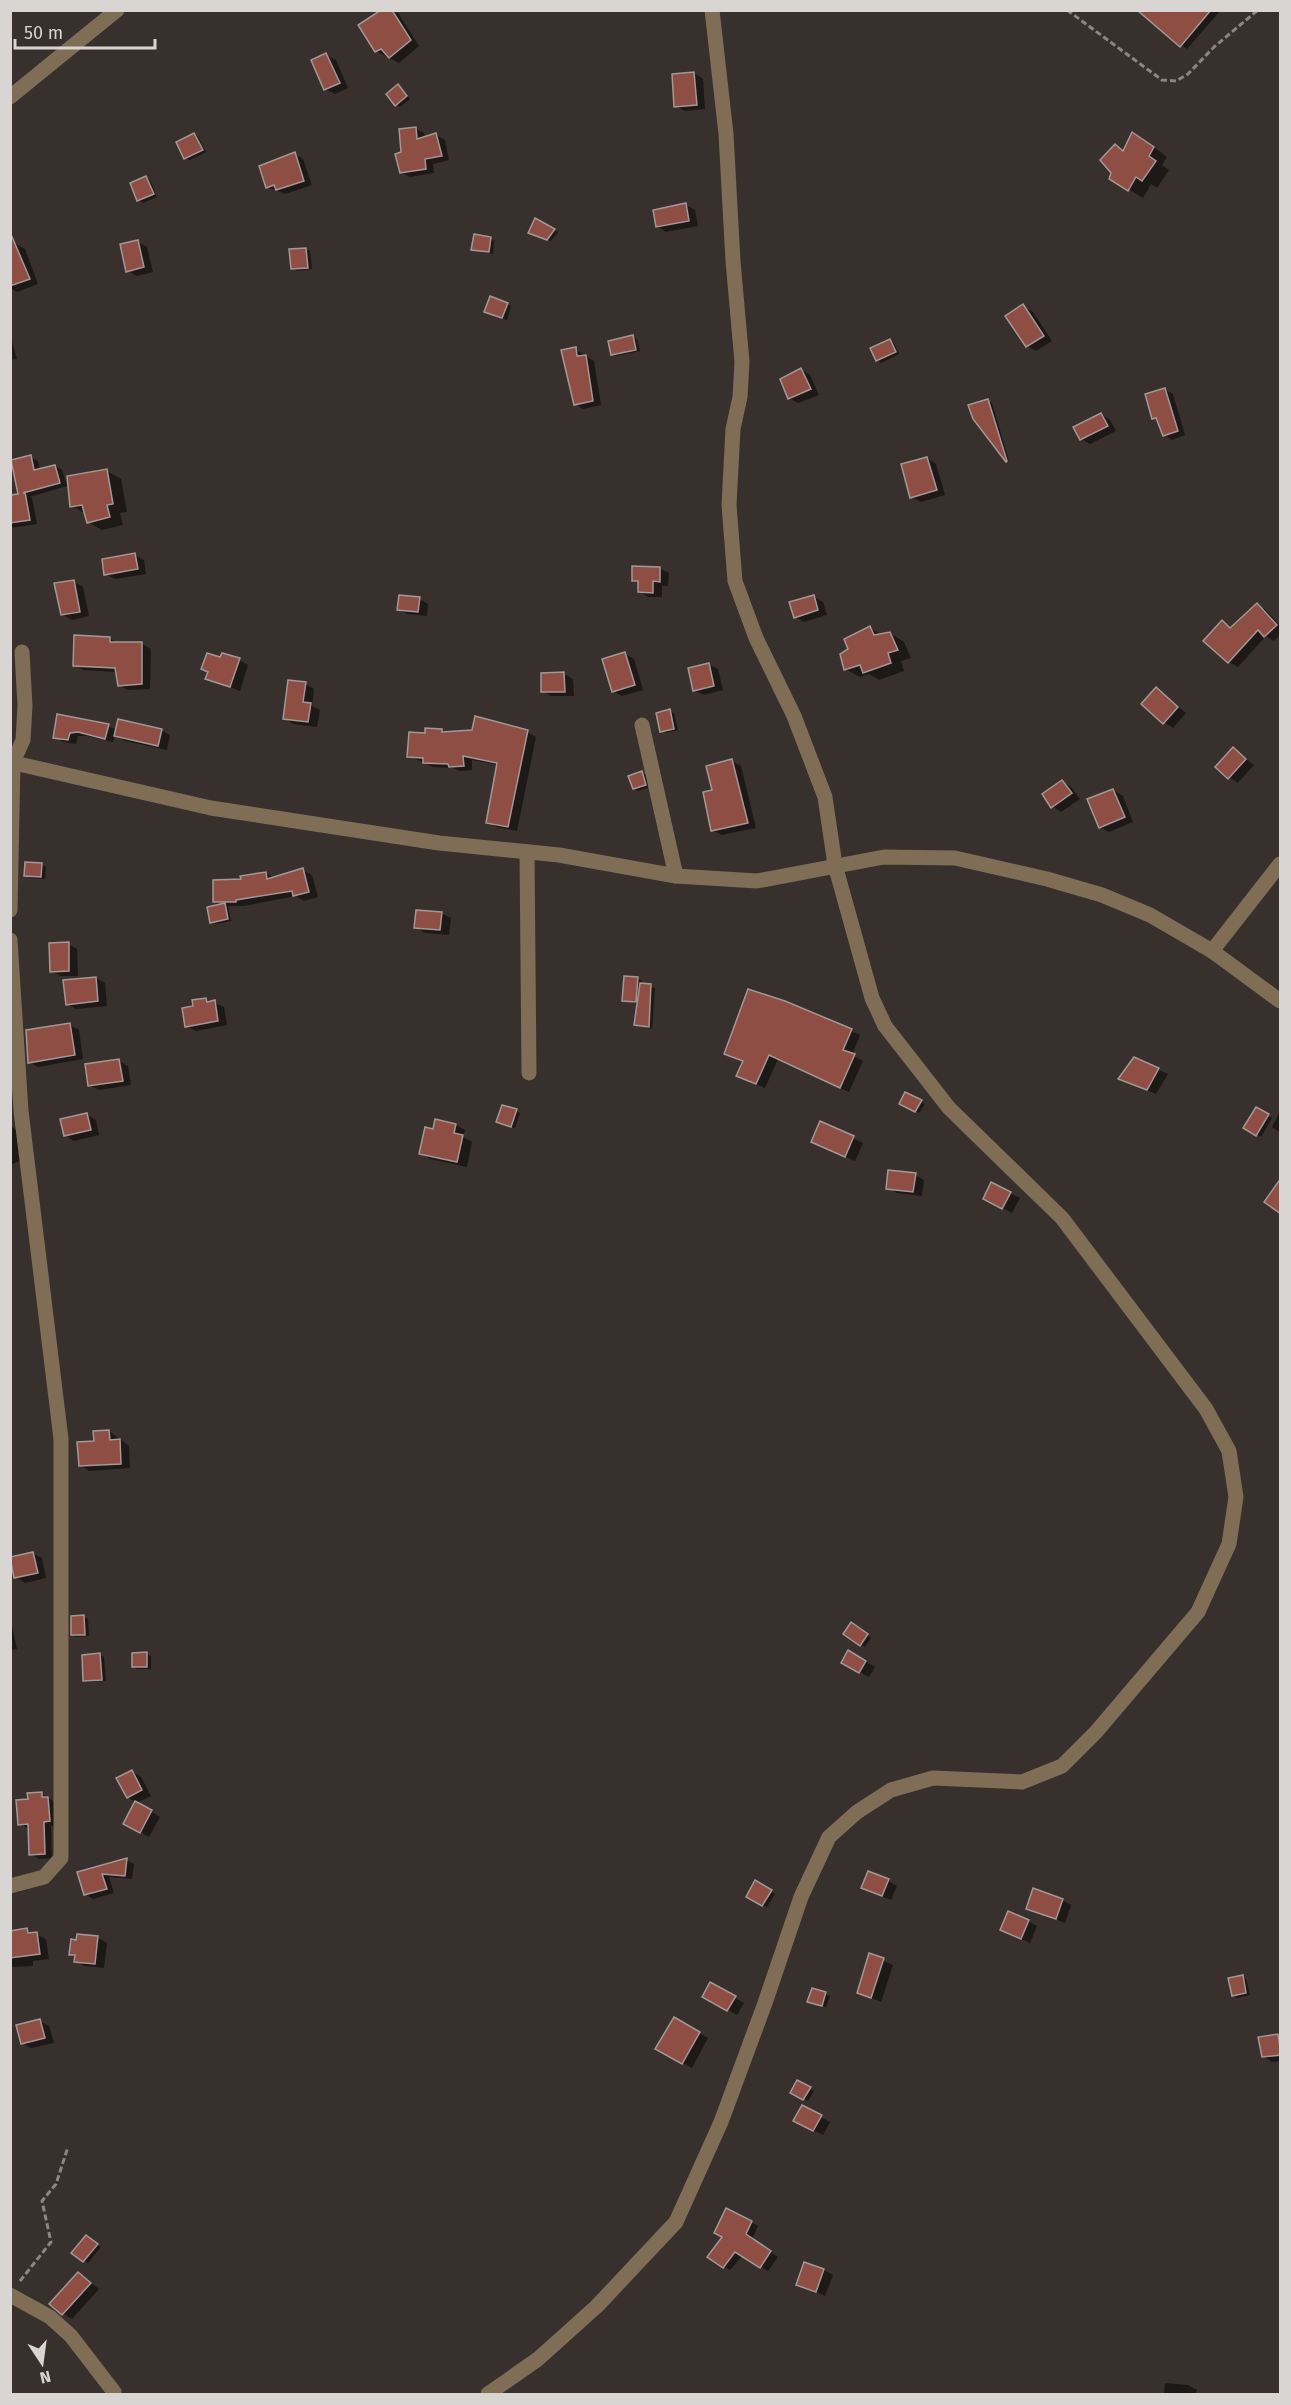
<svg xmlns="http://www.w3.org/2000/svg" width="1291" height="2405" viewBox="0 0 1291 2405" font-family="'Fira Sans',sans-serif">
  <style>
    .shadow { fill: #0007 }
    .building { fill: #8f4e44; stroke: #a29897; stroke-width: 1.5 }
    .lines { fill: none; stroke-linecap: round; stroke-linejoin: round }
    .path { stroke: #8b8683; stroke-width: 3; stroke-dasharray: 6 3; stroke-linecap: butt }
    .minor { stroke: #7f6d56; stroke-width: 15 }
  </style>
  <rect width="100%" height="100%" fill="#37302c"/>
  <g class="shadow">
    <polygon points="384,10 398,13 419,46 399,63 376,51"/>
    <polygon points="1194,10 1221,10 1187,49 1181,45"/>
    <polygon points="326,55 336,60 348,88 335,94 325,89"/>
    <polygon points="694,73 703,79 705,109 685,111 675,106"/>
    <polygon points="398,86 410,99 400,107 396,104"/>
    <polygon points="416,129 424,133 425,138 436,135 445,140 449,160 433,164 434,173 410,177 401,172 403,154"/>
    <polygon points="194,134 198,137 206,152 190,160 185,158"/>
    <polygon points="1147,142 1167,157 1162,165 1169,170 1157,188 1151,184 1143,198 1110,178 1113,173 1115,146 1123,151"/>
    <polygon points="295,154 303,159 312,185 285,194 267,187"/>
    <polygon points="146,177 150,180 157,197 143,203 139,200"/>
    <polygon points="686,205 695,210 698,226 666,232 657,226"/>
    <polygon points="535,220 558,232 551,241 533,235"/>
    <polygon points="490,238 494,241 493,254 473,249"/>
    <polygon points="138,242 147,247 153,272 137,276 128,271"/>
    <polygon points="16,244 25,249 38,284 17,292 10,288 10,246"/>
    <polygon points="306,249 310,251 312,269 297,271 293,268"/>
    <polygon points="507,304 511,306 507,320 490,314"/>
    <polygon points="1023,306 1033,312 1052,341 1036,351 1027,346"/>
    <polygon points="10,335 17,359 10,360"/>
    <polygon points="633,337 637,339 640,351 616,356 612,354"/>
    <polygon points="890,341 894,343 899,354 881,363 877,360"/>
    <polygon points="575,349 594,361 601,405 583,409 575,404"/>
    <polygon points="801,369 810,375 819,395 798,403 789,398"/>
    <polygon points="1165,390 1173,394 1185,435 1172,440 1164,435 1159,421 1153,418"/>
    <polygon points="988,401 992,403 1009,461 974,418"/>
    <polygon points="1101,414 1110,420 1116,431 1090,444 1081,439"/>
    <polygon points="30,457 38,461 40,470 55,466 62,470 67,486 30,497 32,498 37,524 10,528 10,497 19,495"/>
    <polygon points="927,458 936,464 945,495 921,502 912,497"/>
    <polygon points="107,471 121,479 127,512 120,513 123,525 102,530 88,522 86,514 72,506"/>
    <polygon points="135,555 144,560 146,574 115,579 106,574"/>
    <polygon points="659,568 669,573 668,586 662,586 662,597 648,597 639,591 639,584 633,580"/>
    <polygon points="73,581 83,587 89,616 72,620 62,614"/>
    <polygon points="814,597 823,602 827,615 804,622 795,617"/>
    <polygon points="419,599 428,604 427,616 407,614 398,609"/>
    <polygon points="1257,605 1266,610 1280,626 1280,635 1274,641 1266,636 1238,667 1229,662 1222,622 1232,628"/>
    <polygon points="870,628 883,635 890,633 904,642 911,658 901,661 904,671 879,680 869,674 860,677 845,669 850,649"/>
    <polygon points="109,638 119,644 142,644 151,649 150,689 128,690 119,685 117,672 83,670 74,665"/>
    <polygon points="625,654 634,659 643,690 622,696 613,691"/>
    <polygon points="221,659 239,660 248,665 240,691 207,678 209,672"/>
    <polygon points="708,664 718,669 723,690 704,695 694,690"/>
    <polygon points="564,674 573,679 574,696 551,696 542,691"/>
    <polygon points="305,684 314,689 312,706 320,710 317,727 294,724 285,719"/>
    <polygon points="1157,689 1186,713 1173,728 1164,722"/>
    <polygon points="670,711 674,713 678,730 666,733 662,731"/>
    <polygon points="58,716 108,726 117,730 161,730 170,735 167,750 125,741 115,735 113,742 87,736 78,736 76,744 63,742 55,737"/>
    <polygon points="426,729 442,730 447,733 527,732 536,737 517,831 496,827 488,822 499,765 472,760 472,770 459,771 453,768 433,767 409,756 426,734"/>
    <polygon points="1233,749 1254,765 1238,783 1229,777"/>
    <polygon points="732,761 741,766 756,828 722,835 712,830"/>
    <polygon points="642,773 646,775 649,787 638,791 634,788"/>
    <polygon points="1062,781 1071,787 1080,799 1061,812 1052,806"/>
    <polygon points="1113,790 1123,796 1133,822 1109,832 1100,827"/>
    <polygon points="42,865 46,867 45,879 30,878 26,876"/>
    <polygon points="302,870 312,875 318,897 304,901 296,896 244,906 228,906 231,921 216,924 212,922 222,905 214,901 242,881 266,873 274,878"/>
    <polygon points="441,913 451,918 449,935 425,933 416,927"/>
    <polygon points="68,944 77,949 78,976 61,976 51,971"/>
    <polygon points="96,978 105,983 107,1006 76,1009 67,1004"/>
    <polygon points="638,979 642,981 641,985 655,988 652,1029 636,1025 638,1004 623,1000"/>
    <polygon points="206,999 224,1007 227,1025 196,1031 186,1026 195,1008"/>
    <polygon points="785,1002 860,1035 852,1055 863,1061 849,1092 778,1059 765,1088 747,1080 744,1062 725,1053"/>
    <polygon points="70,1025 79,1030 83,1059 38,1067 29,1062"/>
    <polygon points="1134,1059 1168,1074 1156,1094 1120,1079"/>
    <polygon points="119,1061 128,1066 131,1085 99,1090 89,1085"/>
    <polygon points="906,1094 925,1104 919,1113 901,1103"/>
    <polygon points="1257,1109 1272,1118 1261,1137 1245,1127"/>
    <polygon points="516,1111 520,1113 515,1128 498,1122"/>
    <polygon points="1280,1111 1280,1132 1272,1127"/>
    <polygon points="86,1114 96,1120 99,1135 74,1141 65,1135"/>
    <polygon points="436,1121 456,1125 465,1130 463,1137 472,1142 467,1167 430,1159 421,1153 434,1131"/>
    <polygon points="821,1123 863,1143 855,1161 813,1142"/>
    <polygon points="12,1127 20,1132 24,1159 10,1165"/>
    <polygon points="915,1175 924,1180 922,1196 897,1193 887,1188"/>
    <polygon points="992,1184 1020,1198 1012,1213 994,1203"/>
    <polygon points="109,1431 129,1446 130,1468 89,1471 80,1465 95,1442"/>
    <polygon points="32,1553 42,1558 46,1578 25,1583 16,1577"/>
    <polygon points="10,1617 17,1649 10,1650"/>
    <polygon points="84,1617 88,1619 89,1636 76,1637 72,1634"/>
    <polygon points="855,1627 871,1638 865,1647 845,1634"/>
    <polygon points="849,1652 875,1667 869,1677 843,1663"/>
    <polygon points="147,1654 151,1656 151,1669 137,1669 133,1666"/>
    <polygon points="100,1655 104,1657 106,1681 88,1682 84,1680"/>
    <polygon points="132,1771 141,1777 151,1796 136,1803 128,1797"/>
    <polygon points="41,1793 56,1803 58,1826 51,1826 52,1858 39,1859 31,1854 30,1829 20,1824 30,1800"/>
    <polygon points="136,1803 160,1817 149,1837 125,1823"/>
    <polygon points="126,1860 134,1864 132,1879 109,1877 114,1893 93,1899 85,1894 79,1873"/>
    <polygon points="888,1881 897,1886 891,1900 863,1888"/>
    <polygon points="755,1882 775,1894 767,1907 748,1896"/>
    <polygon points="1062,1900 1071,1905 1065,1923 1027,1908"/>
    <polygon points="1028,1921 1037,1926 1030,1943 1001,1929"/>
    <polygon points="26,1930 46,1939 49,1959 33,1961 33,1966 11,1967 10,1932"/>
    <polygon points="97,1937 107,1943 104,1968 85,1966 75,1961 76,1957 71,1954"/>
    <polygon points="870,1955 893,1965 881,2002 858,1992"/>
    <polygon points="1242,1977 1246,1979 1250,1995 1237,1998 1233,1995"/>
    <polygon points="711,1984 744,2003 737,2015 704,1996"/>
    <polygon points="813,1990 830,1996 826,2007 813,2004"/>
    <polygon points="675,2019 708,2038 692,2068 657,2048"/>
    <polygon points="40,2021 49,2026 54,2043 31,2048 22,2043"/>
    <polygon points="1278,2036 1280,2037 1280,2061 1272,2062 1263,2056"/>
    <polygon points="798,2082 814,2091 808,2101 792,2092"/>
    <polygon points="802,2107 830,2122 823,2135 804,2125"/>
    <polygon points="751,2222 758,2226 752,2239 778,2257 768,2271 743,2255 730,2270 723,2266"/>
    <polygon points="90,2239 101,2247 88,2263 73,2253"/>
    <polygon points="824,2270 833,2275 825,2296 798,2284"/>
    <polygon points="78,2273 99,2289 72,2319 63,2314"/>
    <polygon points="1165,2383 1188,2385 1197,2390 1196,2394 1164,2394"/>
  </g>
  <g class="building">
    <polygon points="381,10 392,10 411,40 389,58 381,49 375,52 358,25"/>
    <polygon points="1137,10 1211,10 1180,47"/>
    <polygon points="326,53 340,83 324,90 311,60"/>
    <polygon points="694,72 697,105 674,107 672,74"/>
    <polygon points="398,84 407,96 395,106 386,94"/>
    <polygon points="416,127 417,139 436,133 442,156 425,159 426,169 400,173 395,154 401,152 399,129"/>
    <polygon points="1132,132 1154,147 1149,156 1156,161 1142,181 1136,177 1128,191 1109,179 1111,173 1100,160 1115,144 1123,151"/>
    <polygon points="194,133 203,150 184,159 176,142"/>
    <polygon points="295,152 304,181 276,190 274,185 266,188 259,166"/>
    <polygon points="146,176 154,194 137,201 130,183"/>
    <polygon points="686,203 689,221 656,227 653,210"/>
    <polygon points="535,218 555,229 547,240 528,233"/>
    <polygon points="10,232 30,279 10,286"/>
    <polygon points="474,234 491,237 489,252 471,250"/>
    <polygon points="138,240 144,267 126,272 120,244"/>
    <polygon points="306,248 308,268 291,269 289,249"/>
    <polygon points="490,296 508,303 502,318 484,312"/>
    <polygon points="1023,304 1044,336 1026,347 1005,316"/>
    <polygon points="633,335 636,350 611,355 608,341"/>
    <polygon points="890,339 896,352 876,361 870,348"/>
    <polygon points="576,347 577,356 586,355 593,401 574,405 561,350"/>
    <polygon points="801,368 811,389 788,399 780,379"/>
    <polygon points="1165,388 1178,431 1163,436 1156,418 1152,419 1145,394"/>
    <polygon points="988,399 1007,461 1006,462 973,419 968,405"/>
    <polygon points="1101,413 1108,426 1080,440 1073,427"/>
    <polygon points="31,455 34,470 55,465 60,483 23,493 25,492 30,520 10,523 10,495 18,494 11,460"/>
    <polygon points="927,457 937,490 910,498 901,464"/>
    <polygon points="107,469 113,504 107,505 110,517 87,523 82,505 70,507 67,476"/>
    <polygon points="135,553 138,569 104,575 102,559"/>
    <polygon points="632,566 660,567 660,582 653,581 653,593 638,592 638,581 632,581"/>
    <polygon points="74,580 80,612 61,615 54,583"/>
    <polygon points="399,595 420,597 418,612 397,610"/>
    <polygon points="814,595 818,610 794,618 789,602"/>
    <polygon points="1257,603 1277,625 1264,637 1258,630 1228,663 1203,641 1222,620 1230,628"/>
    <polygon points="870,626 874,635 890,632 898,650 888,653 891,663 863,673 860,665 844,670 840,654 848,649 844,639"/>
    <polygon points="74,635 110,637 110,642 142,642 142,684 118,686 115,668 73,666"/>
    <polygon points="625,652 635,685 612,692 602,659"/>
    <polygon points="207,653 220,657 222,653 240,658 230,687 205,679 208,672 201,669"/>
    <polygon points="709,663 714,686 693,691 688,668"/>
    <polygon points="564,672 565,692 541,692 541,673"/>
    <polygon points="288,680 306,682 303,702 311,703 308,722 283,719"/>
    <polygon points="1156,687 1178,707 1163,724 1141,704"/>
    <polygon points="670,709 674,729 660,732 656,713"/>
    <polygon points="57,714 109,724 105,739 78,732 70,733 68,740 53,738"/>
    <polygon points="475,716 528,730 508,827 486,823 497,763 463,756 464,766 449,767 448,764 423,763 423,758 407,757 409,732 425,733 425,728 442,729 442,732 472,730"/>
    <polygon points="118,719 162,729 158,746 114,736"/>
    <polygon points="1233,747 1246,759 1228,779 1215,767"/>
    <polygon points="732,759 748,823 711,831 703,792 712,790 706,766"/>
    <polygon points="642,771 646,785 633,789 628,776"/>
    <polygon points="1062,780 1072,793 1051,808 1042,794"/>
    <polygon points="1113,789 1125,817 1099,828 1087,799"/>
    <polygon points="25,862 42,863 41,877 24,876"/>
    <polygon points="303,868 309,892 293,896 292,891 236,900 236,902 213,902 213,880 241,879 240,876 266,872 267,879"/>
    <polygon points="225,903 228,919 210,923 207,907"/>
    <polygon points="416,910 442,912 440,930 414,928"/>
    <polygon points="69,942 69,971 50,972 49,943"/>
    <polygon points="624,976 638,977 636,1002 622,1001"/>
    <polygon points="96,977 98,1001 66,1005 63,980"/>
    <polygon points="640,983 651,984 649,1027 634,1025"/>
    <polygon points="748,989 785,1001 852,1029 843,1050 855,1054 840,1088 769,1055 756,1084 736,1076 743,1061 724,1054"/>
    <polygon points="206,998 207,1002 215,1000 218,1021 185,1027 182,1008 193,1006 192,1000"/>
    <polygon points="70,1023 75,1055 28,1063 26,1030"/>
    <polygon points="1134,1057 1159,1068 1147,1090 1118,1079"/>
    <polygon points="119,1059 123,1081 88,1086 85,1064"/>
    <polygon points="905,1092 922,1100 915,1112 899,1104"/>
    <polygon points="502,1105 517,1109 511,1127 496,1122"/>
    <polygon points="1256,1107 1269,1114 1256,1136 1243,1128"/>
    <polygon points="87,1113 91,1130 64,1136 60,1119"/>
    <polygon points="435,1119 456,1124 454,1133 463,1135 457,1162 419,1154 425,1127 433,1129"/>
    <polygon points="820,1121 854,1136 845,1157 811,1142"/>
    <polygon points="888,1170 916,1173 913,1192 886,1189"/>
    <polygon points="1281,1178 1281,1214 1264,1202"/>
    <polygon points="991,1182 1011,1192 1002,1209 983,1199"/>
    <polygon points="109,1430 110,1440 120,1439 121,1464 79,1466 77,1442 94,1441 93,1431"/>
    <polygon points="33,1552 38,1573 14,1578 10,1557"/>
    <polygon points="84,1615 85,1635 71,1635 71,1616"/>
    <polygon points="851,1622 868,1634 860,1646 843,1634"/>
    <polygon points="848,1650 866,1661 859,1673 841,1663"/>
    <polygon points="147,1652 147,1667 132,1667 132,1653"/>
    <polygon points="100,1653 102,1680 83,1681 82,1655"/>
    <polygon points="132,1770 142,1790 127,1798 116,1778"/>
    <polygon points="42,1792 42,1797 48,1797 50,1821 44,1822 45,1854 29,1855 28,1824 18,1825 16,1800 28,1799 27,1793"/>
    <polygon points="135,1801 152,1810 140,1833 123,1824"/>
    <polygon points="127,1858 125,1876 102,1874 107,1889 84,1895 77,1872"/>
    <polygon points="868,1871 889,1879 882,1896 861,1888"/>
    <polygon points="755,1880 772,1890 762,1906 746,1897"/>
    <polygon points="1033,1888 1063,1899 1056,1919 1026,1909"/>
    <polygon points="1008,1911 1029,1920 1021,1939 1000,1930"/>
    <polygon points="27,1928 28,1933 37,1932 40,1954 10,1958 10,1931"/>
    <polygon points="77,1934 98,1936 95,1964 74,1962 75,1955 69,1955 71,1939 76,1940"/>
    <polygon points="869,1953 884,1958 871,1998 857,1993"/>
    <polygon points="1243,1975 1246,1993 1232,1996 1228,1978"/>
    <polygon points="710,1982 736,1996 727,2011 702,1997"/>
    <polygon points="812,1988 826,1992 822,2006 807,2002"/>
    <polygon points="674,2017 700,2032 682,2064 655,2049"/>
    <polygon points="40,2019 45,2038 21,2044 16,2025"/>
    <polygon points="1278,2034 1281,2055 1262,2057 1258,2037"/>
    <polygon points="797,2080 811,2087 803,2100 790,2093"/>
    <polygon points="802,2105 822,2115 813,2131 793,2121"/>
    <polygon points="726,2208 752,2221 746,2234 771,2251 760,2268 735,2252 723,2268 707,2257 722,2237 714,2233"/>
    <polygon points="86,2235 98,2244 83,2262 71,2253"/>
    <polygon points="804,2262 824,2269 816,2292 796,2285"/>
    <polygon points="78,2272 91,2283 62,2315 49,2304"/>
  </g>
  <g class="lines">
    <g class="path">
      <polyline points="1067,10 1162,80 1176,81 1188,74 1214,47 1258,10"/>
      <polyline points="20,2281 51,2242 42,2201 56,2184 68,2147"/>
    </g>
    <g class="minor">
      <polyline points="10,97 117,10"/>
      <polyline points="642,725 676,876"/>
      <polyline points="10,762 211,808 439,843 559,855 676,876 757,881 884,857 955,858 1047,879 1102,895 1150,915 1212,951 1280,1001"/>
      <polyline points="527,852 529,1073"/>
      <polyline points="10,910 13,762 23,740 25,706 22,652"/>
      <polyline points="10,940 21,1111 61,1439 61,1858 44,1877 10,1886"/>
      <polyline points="1212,951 1280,864"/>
      <polyline points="10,2295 50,2317 71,2336 114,2392"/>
      <polyline points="488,2394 538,2359 597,2306 676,2222 721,2122 765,2003 801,1897 829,1837 857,1812 891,1790 933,1778 1022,1782 1062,1766 1096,1732 1198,1612 1229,1544 1236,1497 1229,1451 1206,1409 1062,1218 949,1108 885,1026 872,998 835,865 825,797 794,716 756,638 735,581 729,505 733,429 740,397 742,362 733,261 726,134 712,10"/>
    </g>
  </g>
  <rect width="1291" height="2405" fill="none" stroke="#d9d5d3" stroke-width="24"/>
  <g transform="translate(42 2363) rotate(167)" stroke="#37302c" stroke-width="4.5" paint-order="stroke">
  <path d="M0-4.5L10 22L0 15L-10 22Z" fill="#d9d5d3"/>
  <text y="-9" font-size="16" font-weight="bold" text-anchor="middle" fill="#d9d5d3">N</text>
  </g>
  <path d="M15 39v9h140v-9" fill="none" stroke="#d9d5d3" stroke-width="3"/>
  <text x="24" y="39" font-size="18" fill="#d9d5d3" stroke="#37302c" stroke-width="4.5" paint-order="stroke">50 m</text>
</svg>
